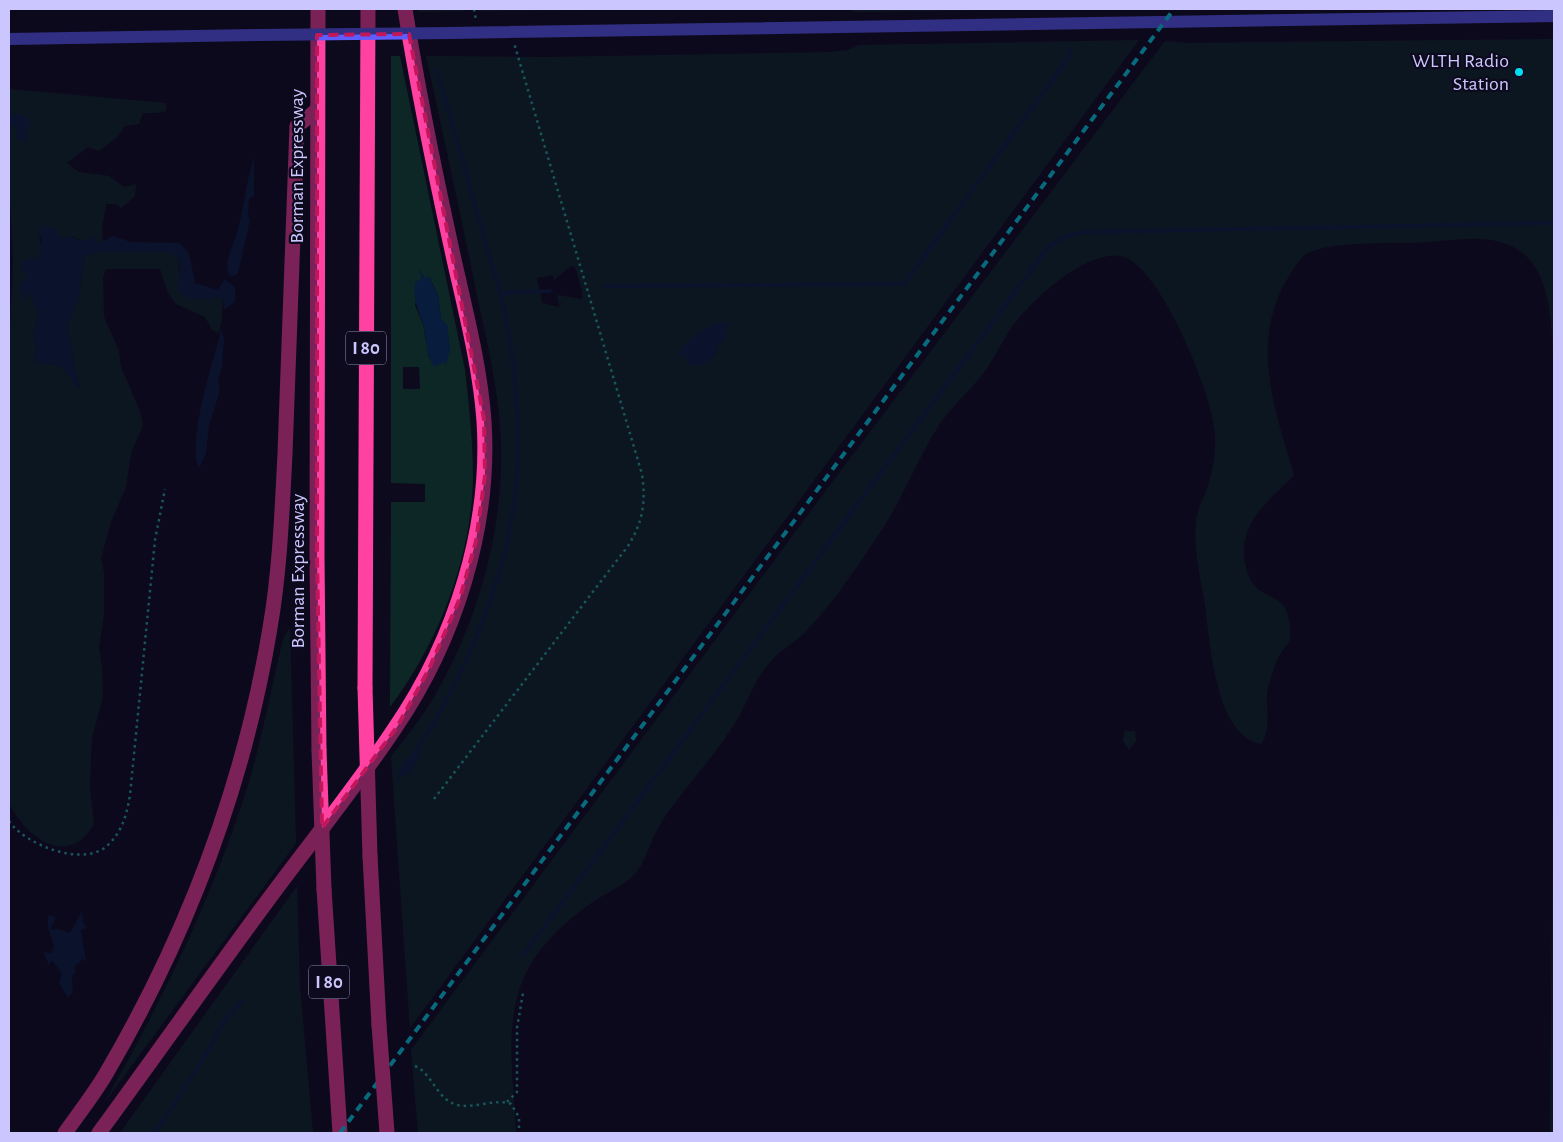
<svg xmlns="http://www.w3.org/2000/svg" width="1563" height="1142" viewBox="0 0 1563 1142" font-family="'Alegreya Sans',sans-serif">
  <style>
    .green { fill: #0d2726; fill-rule: evenodd }
    .water { fill: #081d3e }
    .lines { fill: none; stroke-linecap: round; stroke-linejoin: round }
    .stream { stroke: #081d3e; stroke-width: 4 }
    .building { fill: #1d163f; stroke: #32266c }
    .path { stroke: #27b3a7; stroke-width: 2.5; stroke-dasharray: 2.5 4; stroke-linecap: butt }
    .secondary { stroke: #5e5dff; stroke-width: 12 }
    .motorway { stroke: #ff41a1; stroke-width: 15 }
    .rail { stroke: #00dff1; stroke-width: 4; stroke-dasharray: 8 6; stroke-linecap: butt }
    .secondary-bridge { stroke: #5e5dff; stroke-width: 12 }
    .motorway-bridge { stroke: #ff41a1; stroke-width: 15 }
    .marked { fill: none; stroke: #c2185b; stroke-width: 4; stroke-dasharray: 10 6; stroke-linejoin: round }
    .poi-dot { fill: #00dff1; stroke: #0d0a1d; stroke-width: 2 }
    .labels { text-anchor: middle; dominant-baseline: central; stroke-width: 4.5; stroke-linejoin: round; paint-order: stroke }
    .shield { fill: #0d0a1d; stroke: #938ebb; stroke-width: 1 }
    .shield-label { font-size: 19px; font-weight: bold; fill: #ccc6ff }
    .poi-label { font-size: 20px; fill: #ccc6ff; stroke: #0d0a1d; text-anchor: end }
    .street-label { font-size: 20px; fill: #ccc6ff; stroke: #0d0a1d }
  </style>
  <rect width="100%" height="100%" fill="#0d0a1d"/>
  <g class="green">
    <polygon points="419,9 466,9 464,11 419,12"/>
    <polygon points="478,9 710,9 479,11"/>
    <polygon points="846,9 1082,9 857,12"/>
    <path d="M1554,39V399C1552,358 1557,292 1530,260C1505,231 1463,239 1430,242C1400,244 1330,240 1306,254C1298,260 1291,273 1286,281C1250,345 1275,410 1294,475C1269,501 1237,523 1245,564C1247,573 1251,584 1259,590C1274,600 1286,600 1289,620C1290,625 1291,635 1290,639C1288,645 1282,650 1279,656C1274,666 1271,677 1268,688C1264,708 1273,727 1261,744C1215,736 1210,641 1205,605C1201,578 1193,550 1196,522C1197,510 1202,502 1206,491C1213,472 1216,454 1215,434C1214,398 1159,262 1121,256C1087,250 1038,295 1018,319C1005,334 998,352 987,368C973,389 953,404 939,425C918,458 904,495 883,528C860,562 837,598 809,628C796,643 777,651 766,667C754,682 748,701 738,718C717,754 687,784 664,818C652,835 648,855 638,870C629,883 610,891 597,899C568,919 539,944 524,977C503,1024 514,1083 516,1133H418L411,1050L848,461L1165,41L1187,43Z"/>
    <path d="M1139,40L410,1028L391,757C405,738 421,719 433,699C478,622 504,531 501,442C499,384 483,327 472,270C457,199 442,127 426,56L548,57L830,52L848,50L859,45ZM571,266L575,267L582,290V299L557,295L559,307L542,303L537,278L553,275L554,280ZM718,345L715,356L691,365L684,357Z"/>
    <path d="M391,56H400L465,370C469,406 473,441 473,477C472,557 438,644 390,707L391,502H425V484L391,483ZM420,271L424,277L430,278L438,295L441,319L447,325L450,350L443,362L437,365L429,358L423,324L415,305L422,279ZM403,367H419L420,389H403Z"/>
    <path d="M9,89L166,103V111L156,113H143L139,124L125,126L117,137L99,151L88,147L67,163L79,172L109,176L124,187L136,184L135,196L121,208L117,204H106L102,228L103,241C94,245 80,241 72,236L69,238L39,236L42,251L24,282L25,301L30,294L39,314L33,330L36,348L34,361L43,364L60,365L78,387L81,386C70,369 76,348 67,328L78,300L84,260L89,254L100,252H171L180,260L178,268L197,299L222,298V320L218,333L212,330L205,317L176,304L168,293L160,269H106L103,277L104,317L119,351L121,367L141,414L143,425L131,453L126,487L111,522L101,558L104,573V614L99,647L102,668L103,697L92,737L91,755L90,789L94,824C68,869 26,838 9,803V352L13,261L9,177Z"/>
    <path d="M290,627L296,843L104,1103C159,1007 207,909 242,804C260,751 270,694 283,639Z"/>
    <polygon points="1554,696 1554,1133 1550,1133"/>
    <polygon points="1124,731 1135,731 1136,741 1129,750 1123,741"/>
    <polygon points="297,886 300,987 313,1133 120,1133"/>
  </g>
  <g class="water">
    <path d="M9,114C20,115 28,113 32,125L27,131L26,143L17,139L16,128L10,124Z"/>
    <path d="M254,158V196L249,199L248,216L250,220L238,274L230,277C222,260 234,246 238,230C244,206 246,182 254,158Z"/>
    <path d="M42,225L57,229L59,237L69,238L71,236L78,240L87,241L91,236L99,243L113,236L131,242L180,243L189,253L195,283L218,290L225,279L235,288V302L224,310L222,298C207,299 189,302 178,291L180,260L171,252H100L89,254L84,260L78,300L67,328C76,348 70,370 81,386L78,387L60,365L42,364L34,361L36,348L33,330L39,314L30,294L25,301L19,287L27,275L20,268L21,260L39,257C43,247 39,236 42,225Z"/>
    <path d="M418,269L424,277H429L438,295L441,319L447,324L450,350L446,365L443,362L434,367C426,354 427,339 423,324C418,306 413,303 415,282L422,279Z"/>
    <path d="M717,323H729L725,339L718,345L715,356L703,365H691L684,357L677,355C688,339 699,330 717,323Z"/>
    <path d="M220,328L224,338L222,367L218,381L220,390L209,426L206,453L199,468C187,442 212,364 220,335Z"/>
    <polygon points="415,749 418,749 419,758 409,774 402,774 398,771"/>
    <polygon points="82,911 83,922 87,928 81,930 86,962 82,959 77,965 75,963 75,973 72,976 73,992 68,998 59,983 62,974 52,960 49,966 44,952 51,953 54,947 48,927 48,915 56,917 50,930 58,929 70,933"/>
  </g>
  <g class="lines">
    <g class="stream">
      <polyline points="605,286 904,284 1069,57 1070,49"/>
      <polyline points="500,293 550,291"/>
      <path d="M415,753C464,678 503,588 515,498C520,454 518,407 513,363C508,316 494,271 481,227C467,175 452,123 437,70"/>
      <polyline points="398,780 403,772"/>
      <polyline points="522,957 1049,246 1064,237 1083,232 1554,223"/>
      <polyline points="155,1133 204,1058 223,1023 243,1000"/>
    </g>
  </g>
  <polygon class="building" points="1523,66 1523,78 1515,78 1515,67"/>
  <g class="lines">
    <g class="path">
      <polyline points="474,9 476,20"/>
      <path d="M434,799L628,546C643,522 646,502 642,474L514,43"/>
      <path d="M9,821C25,845 86,869 109,844C123,830 127,813 130,795L155,540L165,489"/>
      <path d="M415,1066C433,1074 436,1099 457,1105C473,1109 498,1098 511,1104L519,1117V1133"/>
      <polyline points="507,1102 517,1092 517,1028 523,993"/>
    </g>
    <g class="secondary">
      <polyline points="450,33 1554,16"/>
      <polyline points="9,39 259,35"/>
    </g>
    <g class="motorway">
      <polyline points="318,9 317,556 319,750"/>
      <polyline points="365,688 368,9"/>
      <polyline points="370,856 379,1025"/>
      <polyline points="324,889 340,1133"/>
      <path d="M65,1133C79,1113 95,1093 107,1072C187,935 244,785 270,628C280,570 282,511 285,454C290,344 293,235 297,126L317,110"/>
      <path d="M99,1133C156,1055 211,977 268,900C310,843 356,787 395,728C455,640 491,527 484,421C480,365 465,309 453,255C435,173 418,91 405,9"/>
    </g>
    <polyline class="rail" points="340,1133 1174,9"/>
    <polyline class="secondary-bridge" points="259,35 450,33"/>
    <g class="motorway-bridge">
      <polyline points="365,688 370,856"/>
      <polyline points="319,750 324,889"/>
      <polyline points="379,1025 387,1133"/>
    </g>
  </g>
  <path d="M0 0H1563V1142H0ZM409,34L484,419L485,476L476,541L460,598L429,669L397,727L322,828L317,556V35Z" fill="#0d0a1d" fill-opacity=".55" fill-rule="evenodd"/>
  <path class="marked" d="M409,34L484,419L485,476L476,541L460,598L429,669L397,727L322,828L317,556V35Z"/>
  <circle class="poi-dot" cx="1519" cy="72" r="5"/>
  <g class="labels">
    <g class="shield">
      <rect x="346" y="331.5" width="40" height="33" rx="4"/>
      <rect x="309" y="965.5" width="40" height="33" rx="4"/>
    </g>
    <g class="shield-label">
      <text x="366" y="348">I 80</text>
      <text x="329" y="982">I 80</text>
    </g>
    <g class="poi-label">
      <text x="1509" y="61">WLTH Radio<tspan x="1509" dy="23">Station</tspan></text>
    </g>
    <g class="street-label">
      <text transform="translate(297 166) rotate(-90)">Borman Expressway</text>
      <text transform="translate(298 571) rotate(-90)">Borman Expressway</text>
    </g>
  </g>
  <rect width="1563" height="1142" fill="none" stroke="#ccc6ff" stroke-width="20"/>
</svg>
